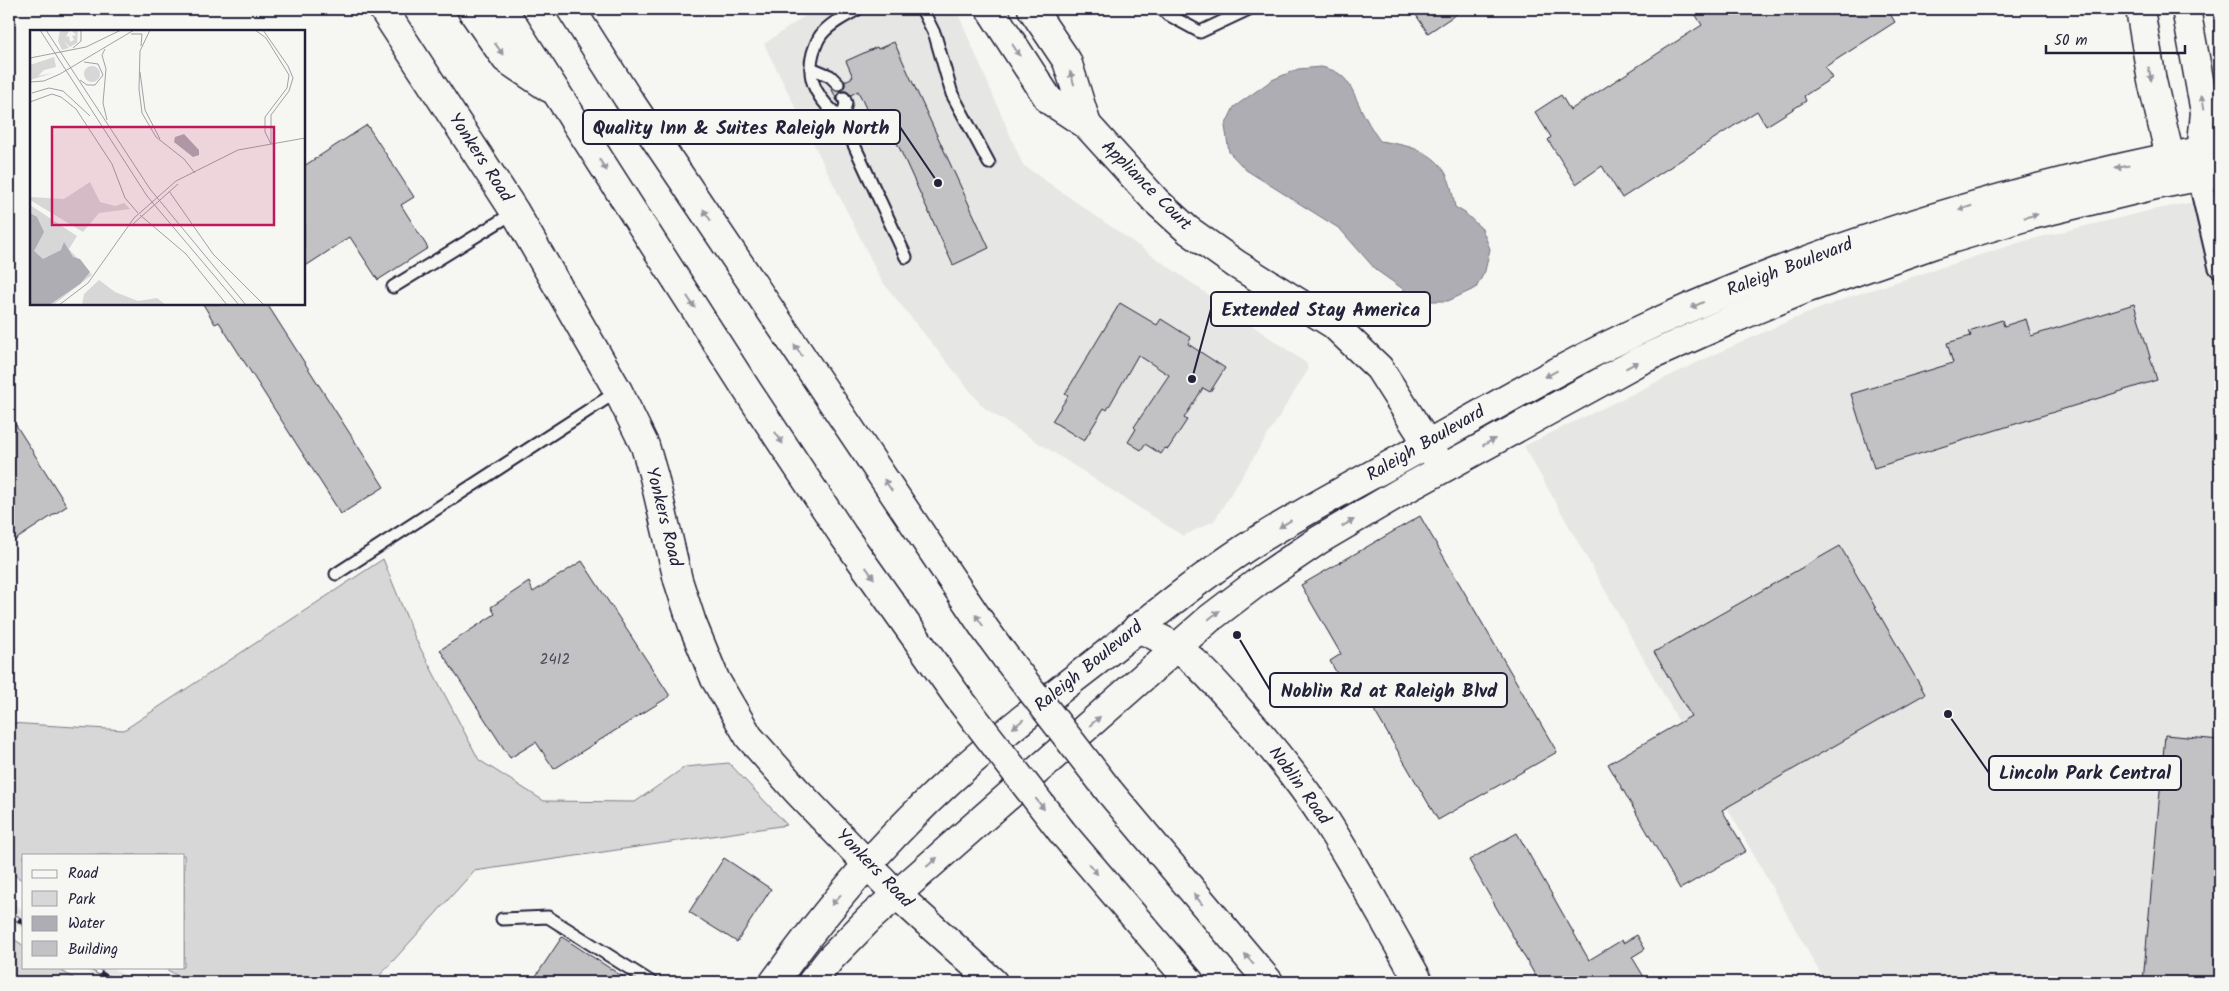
<svg xmlns="http://www.w3.org/2000/svg" width="2229" height="991" font-family="Kalam,sans-serif">
<rect width="100%" height="100%" fill="#f6f6f2"/>
<filter id="ink" filterUnits="userSpaceOnUse"><feTurbulence type="fractalNoise" baseFrequency=".02" numOctaves="2"/><feDisplacementMap in="SourceGraphic" scale="10" xChannelSelector="R" yChannelSelector="G"/><feConvolveMatrix kernelMatrix="1 2 1 2 8 2 1 2 1" color-interpolation-filters="sRGB"/></filter>
<g filter="url(#ink)">
<g fill="#e6e6e4">
<path d="M815 9H956L1023 165 1306 363 1308 370 1214 521 1183 536 983 407 881 280 764 44Z"/>
<path d="M2220 197V982H1825L1524 446 1713 355 1791 320 1852 296 2024 241 2152 210Z"/>
<path d="M9 901 24 910V930L9 920Z"/>
<path d="M80 967H111L135 982H103Z"/>
</g>
<g fill="#d7d7d7" stroke="#7c7c89">
<path d="M383 559 415 638 479 760 544 801 635 802 685 767 729 763 787 825 474 871 374 982H187L163 967H184V855H24V881L9 872V723L124 730Z"/>
<path d="M9 936 24 946V967H56L79 982H9Z"/>
</g>
<path fill="#adadb3" stroke="#757583" d="M1321 67C1347 72 1350 85 1360 107 1366 119 1372 130 1380 141 1406 145 1435 150 1447 176 1452 186 1453 198 1455 207L1465 213 1482 229 1490 249 1485 271 1476 288 1448 301H1420L1376 270 1340 229 1246 170 1229 152 1225 126 1234 107 1272 80 1298 69Z"/>
<g fill="#c2c2c4" stroke="#22223b">
<path d="M1412 9H1464L1428 33Z"/>
<path d="M1692 9H1887L1895 22 1825 67 1832 78 1804 96 1806 101 1766 126 1757 111 1622 198 1602 166 1576 184 1548 140 1551 137 1535 112 1561 95 1570 110 1702 25Z"/>
<path d="M894 42 989 248 953 265 882 110 869 115 858 91 851 95 846 91H841L837 96V101L831 87 836 91H840L845 86V81L853 77 846 61 877 47 878 49Z"/>
<path d="M367 125 414 197 401 205 428 248 378 280 350 237 304 267V166Z"/>
<path d="M1120 303 1157 325 1161 319 1191 338 1188 344 1225 368 1210 392 1203 388 1184 418 1187 420 1168 449 1165 448 1161 454 1145 444 1141 450 1128 442 1136 429 1134 427 1169 375 1138 355 1107 410 1104 408 1084 441 1052 421 1068 396 1065 394Z"/>
<path d="M203 304H267L384 487 341 514 219 322 215 324Z"/>
<path d="M2134 304 2157 380 1874 468 1851 394 1953 363 1947 343 1971 336 1969 331 2002 320 2004 326 2026 319 2031 336Z"/>
<path d="M9 414 67 506 9 544Z"/>
<path d="M1420 516 1557 752 1438 820 1357 681 1345 688 1330 661 1341 654 1301 585Z"/>
<path d="M1840 546 1925 694 1722 810 1746 851 1680 889 1608 764 1691 716 1654 652Z"/>
<path d="M582 561 670 696 554 769 536 742 510 758 440 650 495 614 491 607 529 582 533 592Z"/>
<path d="M2165 735 2220 740V982H2143Z"/>
<path d="M1517 833 1589 960 1622 940 1623 943 1637 935 1645 949 1632 957 1647 982H1539L1469 860Z"/>
<path d="M724 858 771 889 737 942 689 912Z"/>
<path d="M562 937 631 982H532Z"/>
</g>
<g fill="none" stroke-linecap="round" stroke-linejoin="round">
<g stroke="#22223b" stroke-width="15">
<g id="lane">
<path d="M858 9C846 16 830 23 821 35 817 40 815 47 813 53 805 82 820 102 842 119L906 257"/>
<path d="M922 9 935 35 952 94 989 163"/>
<path d="M1162 9 1167 14 1200 32 1249 9"/>
<path d="M811 68 830 76 838 84"/>
<path d="M842 119 846 103 844 98"/>
<path d="M393 287 515 212"/>
<path d="M336 574 618 391"/>
<path d="M502 919 548 917 651 982"/>
</g>
</g>
<g stroke="#22223b" stroke-width="26">
<path id="street" d="M2199 176 2220 266"/>
</g>
<g stroke="#22223b" stroke-width="31">
<g id="secondary">
<path d="M383 9 515 212 618 391 645 446 654 477 678 580 692 623 715 679 749 737 796 790 896 894 993 982"/>
<path d="M990 9 1049 100 1087 125 1156 201 1188 230 1236 264 1333 324 1379 368 1441 465"/>
<path d="M1032 9 1067 61 1087 125"/>
<path d="M2140 9 2152 81 2170 157 2199 176 2205 112 2186 9"/>
<path d="M1137 628C1186 646 1208 674 1242 713 1272 747 1301 783 1326 821 1359 873 1389 928 1419 982"/>
</g>
</g>
<g stroke="#22223b" stroke-width="31">
<g id="primary">
<path d="M774 982C816 924 860 869 911 818 969 759 1036 708 1101 658 1148 621 1194 582 1244 549 1299 513 1358 483 1415 451 1495 406 1573 360 1657 322 1837 240 2026 184 2220 147"/>
<path d="M812 982 831 958 870 918 1209 619 1263 578 1319 540 1404 490 1639 361 1733 319 1808 288 1934 244 2028 216 2156 185 2220 173"/>
</g>
</g>
<g stroke="#22223b" stroke-width="31">
<g id="highway">
<path d="M471 9 506 59 549 88"/>
<path d="M503 9 747 390 843 535 957 696"/>
<path d="M571 9 627 97 985 629 1007 659"/>
<path d="M1109 791 1269 982"/>
<path d="M1062 832 1190 982"/>
</g>
</g>
<use href="#lane" stroke="#f6f6f2" stroke-width="11"/>
<use href="#street" stroke="#f6f6f2" stroke-width="22"/>
<use href="#secondary" stroke="#f6f6f2" stroke-width="28"/>
<use href="#primary" stroke="#f6f6f2" stroke-width="28"/>
<use href="#highway" stroke="#f6f6f2" stroke-width="28"/>
<g stroke="#22223b" stroke-width="5.5">
<g id="rail">
<path d="M9 913 24 923"/>
<path d="M91 967 114 982"/>
</g>
</g>
<use href="#rail" stroke="#f6f6f2" stroke-width="4" stroke-dasharray="11" stroke-linecap="butt"/>
<g stroke="#22223b" stroke-width="31" stroke-linecap="butt">
<g id="highway-bridge">
<path d="M1007 659 1109 791"/>
<path d="M957 696 1062 832"/>
</g>
</g>
<use href="#highway-bridge" stroke="#f6f6f2" stroke-width="28"/>
</g>
<defs><path id="oneway-solid" d="M-6-.8H1V-3.2L6.5 0L1 3.2V.8H-6Z" transform="scale(1.25)"/></defs>
<g fill="#9797a0">
<use href="#oneway-solid" transform="translate(499 49) rotate(55)"/>
<use href="#oneway-solid" transform="translate(1016 50) rotate(57)"/>
<use href="#oneway-solid" transform="translate(2150 74) rotate(79)"/>
<use href="#oneway-solid" transform="translate(1072 78) rotate(-108)"/>
<use href="#oneway-solid" transform="translate(2203 102) rotate(-101)"/>
<use href="#oneway-solid" transform="translate(603 165) rotate(57)"/>
<use href="#oneway-solid" transform="translate(2122 167) rotate(168)"/>
<use href="#oneway-solid" transform="translate(1965 208) rotate(163)"/>
<use href="#oneway-solid" transform="translate(707 215) rotate(-124)"/>
<use href="#oneway-solid" transform="translate(2031 216) rotate(-14)"/>
<use href="#oneway-solid" transform="translate(691 302) rotate(57)"/>
<use href="#oneway-solid" transform="translate(1697 305) rotate(156)"/>
<use href="#oneway-solid" transform="translate(798 350) rotate(-124)"/>
<use href="#oneway-solid" transform="translate(1632 365) rotate(-29)"/>
<use href="#oneway-solid" transform="translate(1551 374) rotate(152)"/>
<use href="#oneway-solid" transform="translate(779 438) rotate(57)"/>
<use href="#oneway-solid" transform="translate(1489 442) rotate(-29)"/>
<use href="#oneway-solid" transform="translate(888 485) rotate(-124)"/>
<use href="#oneway-solid" transform="translate(1348 523) rotate(-30)"/>
<use href="#oneway-solid" transform="translate(1285 524) rotate(149)"/>
<use href="#oneway-solid" transform="translate(870 573) rotate(55)"/>
<use href="#oneway-solid" transform="translate(1214 615) rotate(-39)"/>
<use href="#oneway-solid" transform="translate(979 620) rotate(-124)"/>
<use href="#oneway-solid" transform="translate(1095 721) rotate(-41)"/>
<use href="#oneway-solid" transform="translate(1018 724) rotate(141)"/>
<use href="#oneway-solid" transform="translate(1040 804) rotate(52)"/>
<use href="#oneway-solid" transform="translate(932 862) rotate(-41)"/>
<use href="#oneway-solid" transform="translate(1093 869) rotate(50)"/>
<use href="#oneway-solid" transform="translate(1198 899) rotate(-128)"/>
<use href="#oneway-solid" transform="translate(836 900) rotate(132)"/>
<use href="#oneway-solid" transform="translate(1249 959) rotate(-130)"/>
</g>
</g>
<g text-anchor="middle" dominant-baseline="central" stroke-width="4" stroke-linejoin="round" paint-order="stroke">
<g font-size="15" fill="#4a4a5d">
<text x="555" y="660">2412</text>
</g>
<g font-size="18" fill="#22223b" stroke="#f6f6f2">
<text transform="translate(480 158) rotate(57)">Yonkers Road</text>
<text transform="translate(1146 186) rotate(45)">Appliance Court</text>
<text transform="translate(1790 268) rotate(-21)">Raleigh Boulevard</text>
<text transform="translate(1426 444) rotate(-30)">Raleigh Boulevard</text>
<text transform="translate(663 517) rotate(76)">Yonkers Road</text>
<text transform="translate(1089 667) rotate(-39)">Raleigh Boulevard</text>
<text transform="translate(1299 786) rotate(54)">Noblin Road</text>
<text transform="translate(874 869) rotate(46)">Yonkers Road</text>
</g>
</g>
<g transform="translate(30 30)">
<rect width="275" height="275" fill="#f6f6f2"/>
<path d="M30 0 39 1 36 7 39 6 40 12 44 10 42 6 46 5 41 0H48L47 13 40 17 34 11 39 18 32 20 28 11ZM24 27 26 37 14 40 8 46 23 43 0 50V35ZM54 44a8 8 0 1 1 16 0a8 8 0 1 1-16 0ZM60 152 70 172 85 176 94 173 100 179 69 183 53 202 0 170V167L34 169ZM0 175 47 206 39 219 62 245 23 275H0ZM69 250 85 262 108 271 127 268 136 275H52L54 264Z" fill="#d7d7d7"/>
<path d="M154 104 169 120V125L163 127 144 112 145 107ZM0 183 7 187 14 202 4 221 13 229 31 220 34 212 43 227 50 229 60 242 50 254 19 275H0Z" fill="#adadb3"/>
<path fill="none" stroke="#a1a1a9" stroke-width="1" d="M10 0 117 166 209 275M16 0 120 159 216 275M120 0 110 21 109 59 112 83 126 107 154 129 165 143M225 0 236 8 259 45 257 58 235 87V102L241 114V85L259 61 263 48 258 36 233 0M101 4H112L111 16M43 18 51 11V0M75 19 72 25 76 39 73 73 77 90M0 28 56 17 91 0M110 42 115 80 130 109M50 50 57 55H65L73 45 68 34 54 32M0 52 14 51 30 44 104 0M2 63 19 58 33 61 60 86M0 72 22 64 31 67 46 79 82 134 95 168 108 183M139 161 183 224 234 275M110 185 156 224 197 275M103 194 148 154M29 275 58 253 104 188 146 151 208 120 275 108"/>
<path fill="#c2185b" fill-opacity="0.15" stroke="#c2185b" stroke-width="2.5" d="M22 97H244V195H22Z"/>
<rect width="275" height="275" fill="none" stroke="#22223b" stroke-width="2.5"/>
</g>
<path fill="none" stroke="#22223b" stroke-width="2" d="M938 183L900 127M1192 379L1211 309M1237 635L1270 690M1948 714L1989 773"/>
<g fill="#22223b" stroke="#f6f6f2" stroke-width="2">
<circle cx="938" cy="183" r="5"/>
<circle cx="1192" cy="379" r="5"/>
<circle cx="1237" cy="635" r="5"/>
<circle cx="1948" cy="714" r="5"/>
</g>
<g fill="#f6f6f2" stroke="#22223b" stroke-width="2">
<rect x="583" y="110" width="317" height="34" rx="5"/>
<rect x="1211" y="292" width="219" height="34" rx="5"/>
<rect x="1270" y="673" width="237" height="34" rx="5"/>
<rect x="1989" y="756" width="192" height="34" rx="5"/>
</g>
<g font-size="19" text-anchor="middle" font-weight="bold" fill="#22223b">
<text x="741" y="134">Quality Inn &amp; Suites Raleigh North</text>
<text x="1321" y="316">Extended Stay America</text>
<text x="1389" y="697">Noblin Rd at Raleigh Blvd</text>
<text x="2085" y="779">Lincoln Park Central</text>
</g>
<rect width="2229" height="991" fill="none" stroke="#f6f6f2" stroke-width="30"/>
<rect x="15" y="15" width="2199" height="961" fill="none" stroke="#22223b" stroke-width="2" filter="url(#ink)"/>
<rect x="22" y="854" width="162" height="115" fill="#f6f6f2" stroke="#a1a1a9"/>
<rect x="32" y="870" width="25" height="8" fill="#f6f6f2" stroke="#a1a1a9"/>
<text x="68" y="878" font-size="15" fill="#22223b">Road</text>
<rect x="32" y="891" width="25" height="15" fill="#d7d7d7" stroke="#a1a1a9"/>
<text x="68" y="904" font-size="15" fill="#22223b">Park</text>
<rect x="32" y="916" width="25" height="15" fill="#adadb3" stroke="#a1a1a9"/>
<text x="68" y="928" font-size="15" fill="#22223b">Water</text>
<rect x="32" y="941" width="25" height="15" fill="#c2c2c4" stroke="#a1a1a9"/>
<text x="68" y="954" font-size="15" fill="#22223b">Building</text>
<path d="M2046 45v8h139v-8" fill="none" stroke="#22223b" stroke-width="2.5"/>
<text x="2054" y="45" font-size="15" fill="#22223b" stroke="#f6f6f2" stroke-width="4" paint-order="stroke">50 m</text>
</svg>
